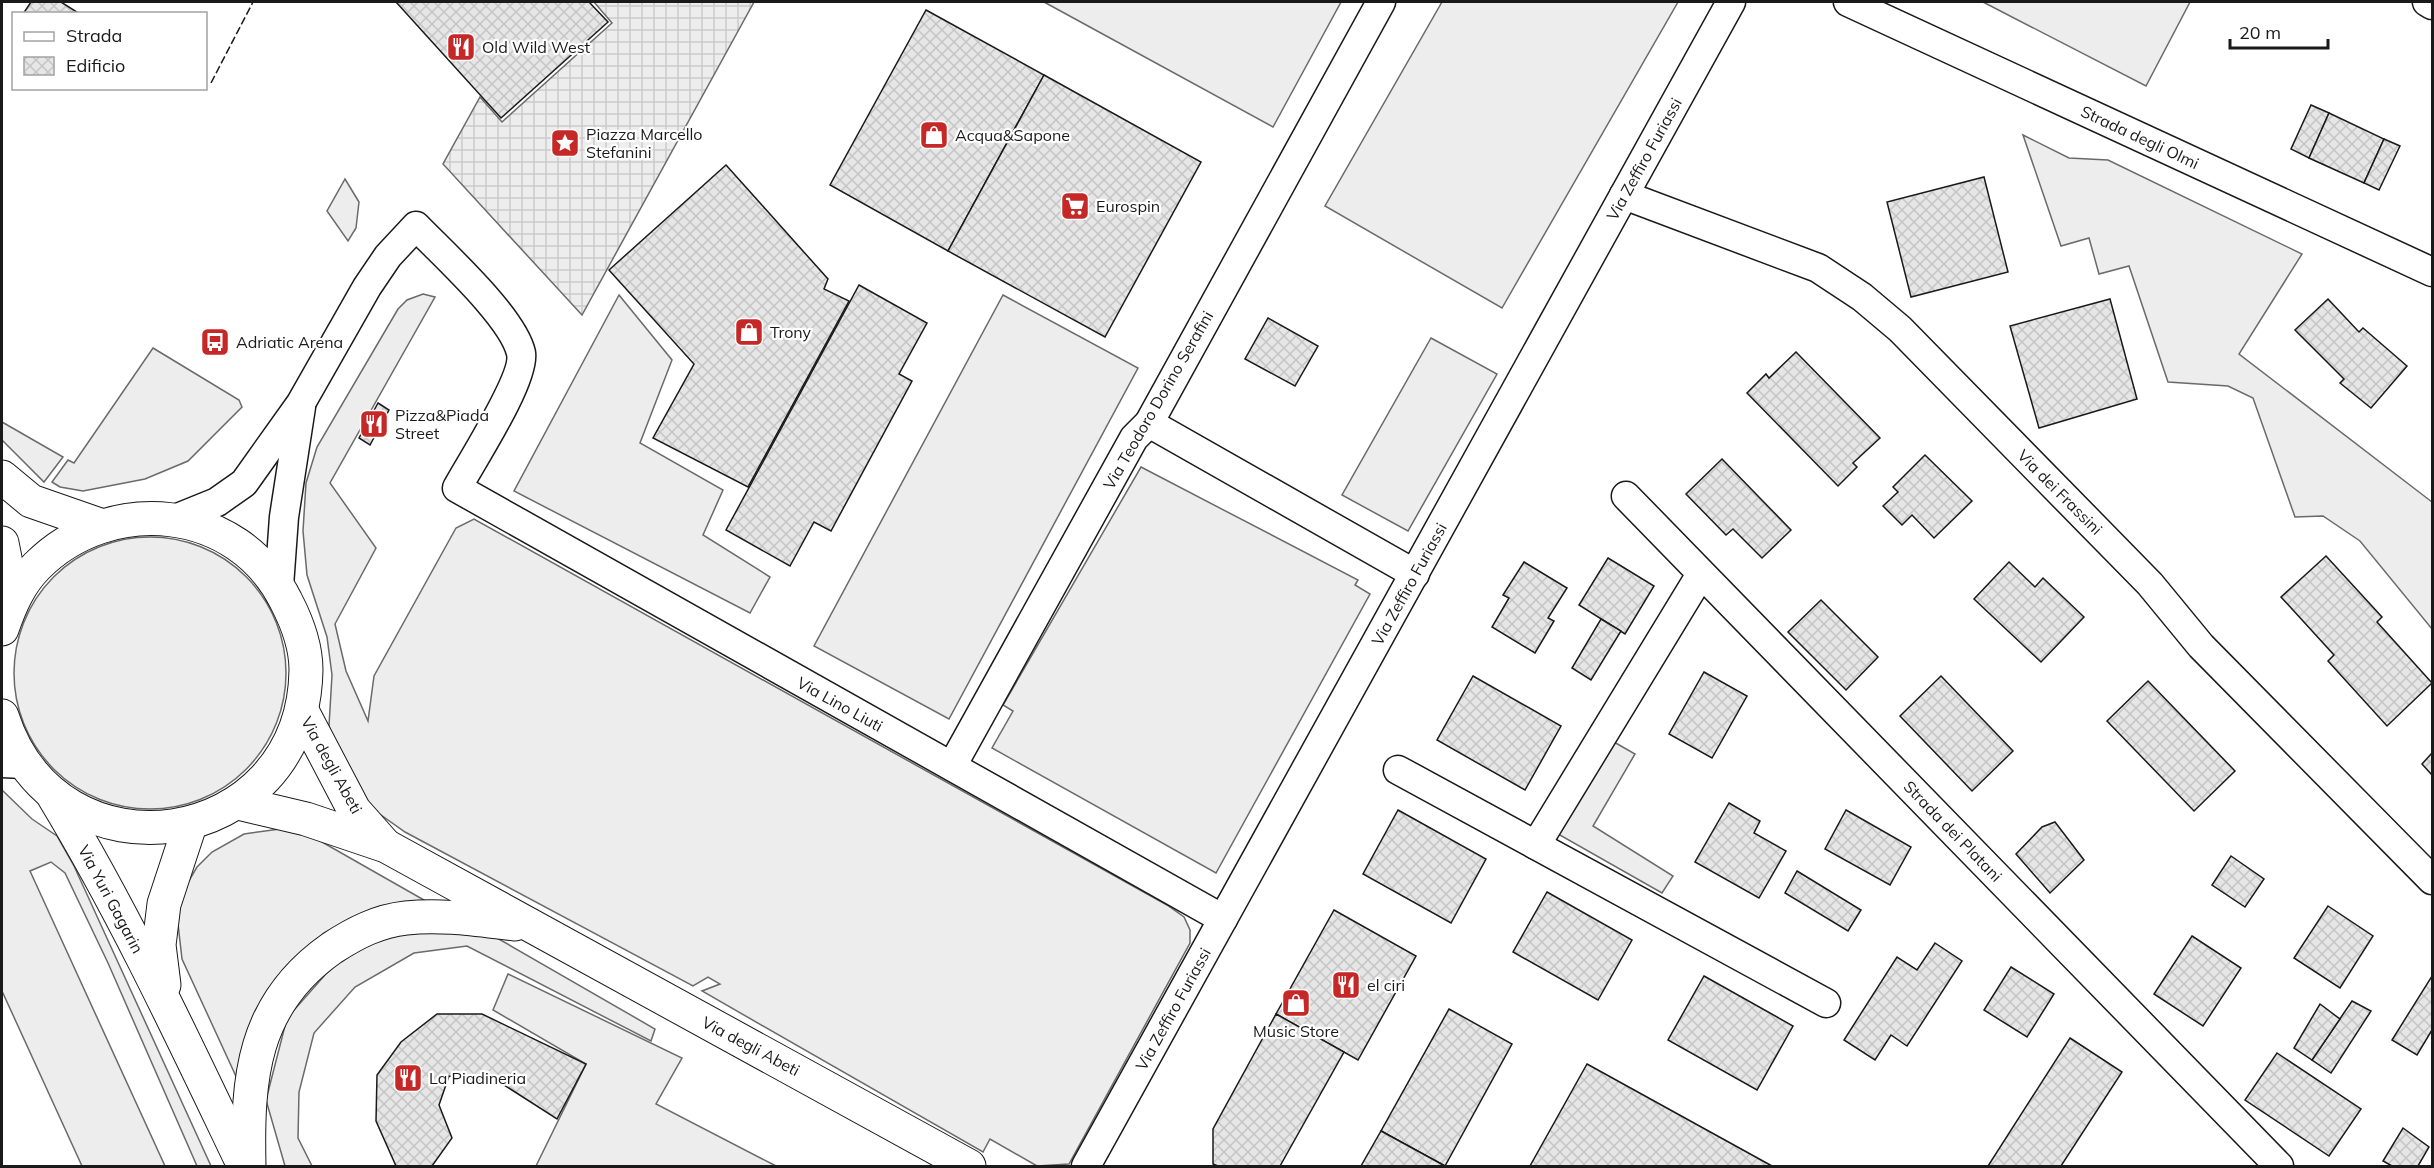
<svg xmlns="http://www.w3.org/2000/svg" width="2434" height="1168" font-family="Mulish,sans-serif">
<defs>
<pattern id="plaza-grid" width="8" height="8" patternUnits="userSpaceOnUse" patternTransform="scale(1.5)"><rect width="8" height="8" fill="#ededed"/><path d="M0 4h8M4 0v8" fill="none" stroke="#cbcbcb"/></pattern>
<pattern id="building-cross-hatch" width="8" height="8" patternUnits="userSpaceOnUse" patternTransform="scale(1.5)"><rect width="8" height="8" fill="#e6e6e6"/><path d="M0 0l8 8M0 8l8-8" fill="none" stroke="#c5c5c5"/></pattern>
</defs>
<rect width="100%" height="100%" fill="#fff"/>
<g fill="#ededed" stroke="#6a6a6a" stroke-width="1.5">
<path d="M1044 2H1341L1273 127Z"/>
<path d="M1442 2H1678L1502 308 1325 206Z"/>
<path d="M1983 2H2190L2146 86Z"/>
<path d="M2023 135 2069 158 2108 160 2302 254 2239 354 2432 502V629L2360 541 2323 516 2295 517 2253 398 2228 386 2168 382 2129 266 2099 274 2089 238 2061 246Z"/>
<path d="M345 179 359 202 356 228 348 241 327 211Z"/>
<path d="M423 294 435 297 330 483 376 548 335 624 346 671 368 721 374 676 456 528 474 519 1167 905 1184 917 1190 930V943L1069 1164 1037 1166 990 1139 983 1152 702 991 720 984 708 977 693 986 405 832 374 810 353 781 338 754 329 726 332 675 327 637 307 575 303 531 306 483 317 447 398 309 407 300Z"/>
<path d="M619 295 672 360 640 443 723 490 703 535 770 577 750 613 514 491Z"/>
<path d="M1003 295 1138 368 949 719 814 646Z"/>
<path d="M1431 338 1497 374 1408 531 1342 495Z"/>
<path d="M153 348 239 400 242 407 188 461 145 479 83 491 60 487 52 482 68 460 74 463Z"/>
<path d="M2 422 63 457 44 482 2 440Z"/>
<path d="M1141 467 1358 580 1355 585 1370 594 1216 873 992 748 1013 711 1003 705Z"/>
<circle cx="150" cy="673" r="136"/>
<path d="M1614 742 1635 754 1593 826 1673 876 1662 893 1558 834Z"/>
<path d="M2 790 32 819 57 836 74 866 211 1166H197L108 963 65 873 51 862 30 871 165 1166H82L2 991Z"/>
<path d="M280 829 315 838 431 904 351 922 240 1085 182 959 178 924 180 904 187 884 197 867 212 852 244 834Z"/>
<path d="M440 928 497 938 655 1029 651 1041 467 946 414 953 355 987 314 1033 299 1092 298 1138 312 1166H285L266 1100 287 1018 340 958 369 941Z"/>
<path d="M508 974 682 1058 656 1104 776 1166H536L586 1064 493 1010Z"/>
</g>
<path fill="url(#plaza-grid)" stroke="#6a6a6a" stroke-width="1.5" d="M594 2H754L582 315 443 164 480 97 502 122 612 23Z"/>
<g fill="url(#building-cross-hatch)" stroke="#1a1a1a" stroke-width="1.5">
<path d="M31 2H61L80 14H23Z"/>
<path d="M396 2H589L608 22 501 118Z"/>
<path d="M926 10 1044 75 948 251 830 185Z"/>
<path d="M1044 75 1201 162 1105 337 948 251Z"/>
<path d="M2311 105 2329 113 2309 158 2291 149Z"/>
<path d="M2329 113 2384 139 2364 183 2309 158Z"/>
<path d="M2384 139 2400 146 2379 190 2364 183Z"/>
<path d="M726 165 828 279 824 289 849 301 748 487 653 438 694 364 609 270Z"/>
<path d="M1984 177 2008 272 1911 297 1887 202Z"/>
<path d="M859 285 927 323 899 374 912 381 831 531 814 522 790 566 726 530Z"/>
<path d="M2110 299 2137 399 2039 428 2010 326Z"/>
<path d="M2328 299 2359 332 2363 328 2407 366 2371 408 2340 383 2344 379 2295 330Z"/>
<path d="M1268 318 1318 346 1295 386 1245 359Z"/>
<path d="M1796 352 1880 438 1853 463 1857 467 1838 486 1747 393 1766 374 1769 378Z"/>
<path d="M378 403 389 410 370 445 359 438Z"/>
<path d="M1925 455 1972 501 1934 538 1912 515 1902 525 1883 506 1898 492 1893 487Z"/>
<path d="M1722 459 1791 530 1762 558 1733 529 1726 535 1686 494Z"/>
<path d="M2326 556 2382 617 2377 622 2432 683 2387 726 2328 661 2334 655 2281 597Z"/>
<path d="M1608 558 1654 586 1625 634 1579 605Z"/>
<path d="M1524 562 1567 588 1548 618 1554 621 1535 653 1492 627 1509 598 1503 595Z"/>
<path d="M2009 562 2035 587 2043 578 2084 617 2041 662 1974 599Z"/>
<path d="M1821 600 1878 657 1846 690 1788 632Z"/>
<path d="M1601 619 1621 631 1591 680 1572 668Z"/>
<path d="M1704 672 1747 696 1712 758 1669 734Z"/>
<path d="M1473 676 1561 726 1525 790 1437 740Z"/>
<path d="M1941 676 2013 751 1972 791 1900 716Z"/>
<path d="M2148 681 2235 771 2194 811 2107 721Z"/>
<path d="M2432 753V775L2422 764Z"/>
<path d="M1729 803 1760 821 1754 833 1786 851 1759 898 1695 862Z"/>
<path d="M1398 810 1486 859 1451 923 1363 874Z"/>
<path d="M1846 810 1911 847 1890 885 1825 849Z"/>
<path d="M2055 822 2084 860 2050 893 2016 854 2042 827Z"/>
<path d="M2231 856 2264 879 2245 907 2212 885Z"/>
<path d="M1797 871 1861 910 1848 931 1785 893Z"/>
<path d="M1547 892 1632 940 1598 1000 1513 952Z"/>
<path d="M2328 906 2373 936 2340 988 2294 958Z"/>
<path d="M1334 910 1416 956 1358 1060 1276 1014Z"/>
<path d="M2192 936 2241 968 2203 1026 2154 994Z"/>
<path d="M1935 943 1962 961 1907 1046 1891 1035 1875 1060 1844 1040 1897 957 1917 970Z"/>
<path d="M2011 967 2054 994 2027 1037 1984 1010Z"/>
<path d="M1704 976 1793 1026 1757 1090 1668 1040Z"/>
<path d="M2432 976V1030L2417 1055 2392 1040Z"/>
<path d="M2352 1001 2371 1011 2331 1073 2312 1060Z"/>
<path d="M2320 1004 2340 1019 2312 1060 2294 1048Z"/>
<path d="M1449 1009 1512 1044 1445 1166 1381 1131Z"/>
<path d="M437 1014H482L586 1064 557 1119 501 1083 449 1076 439 1105 452 1138 432 1166H396L376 1121 377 1075 401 1042Z"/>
<path d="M1276 1014 1344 1052 1280 1166H1218L1213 1164V1129Z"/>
<path d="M2070 1038 2122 1072 2061 1166H1988Z"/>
<path d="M2277 1053 2361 1109 2329 1156 2245 1100Z"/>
<path d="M1587 1064 1772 1166H1530Z"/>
<path d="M2403 1128 2429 1147 2418 1166H2392L2383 1161Z"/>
<path d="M1381 1131 1445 1166H1361Z"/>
</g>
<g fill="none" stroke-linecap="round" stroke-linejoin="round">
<g stroke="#1a1a1a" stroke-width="31">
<g id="minor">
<path d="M1848 2 2432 272"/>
<path d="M2427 2 2432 5"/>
<path d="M1624 195 1818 268 1862 297 1900 329 2150 584 2201 646 2432 880"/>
<path d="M1149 423 1415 574"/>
<path d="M1626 496 2279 1166"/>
<path d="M175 519 217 502 244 483 301 403 367 287 388 256 416 226C443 254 513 317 521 353 526 378 471 462 457 488L1223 919"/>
<path d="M279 586 284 517 301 407"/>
<path d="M2 763 24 764"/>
<path d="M952 766 1134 438 1149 423 1381 2"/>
<path d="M1398 770 1826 1003"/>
<path d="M1536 845 1701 574"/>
<path d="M1086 1166 1731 2"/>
</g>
</g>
<g stroke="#1a1a1a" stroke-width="35">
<g id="tertiary">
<path d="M302 711 354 810 385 845"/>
<path d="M238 803 306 819 386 846 969 1166"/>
<path d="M249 1166C247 1078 252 1004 332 948 355 933 378 921 406 918 443 914 479 920 515 924"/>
</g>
</g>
<g stroke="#1a1a1a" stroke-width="35">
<g id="secondary">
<path d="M2 477 31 501 100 525"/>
<path d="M2 543 13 599"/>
<path d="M2 629C10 606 19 584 37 566 110 493 238 504 286 601 297 622 306 645 306 670 303 852 57 888 2 716"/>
<path d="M54 797C126 916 184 1041 244 1166"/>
<path d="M164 985 159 945 164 904 190 825"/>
</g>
</g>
<use href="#minor" stroke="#fff" stroke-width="28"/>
<use href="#tertiary" stroke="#fff" stroke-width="33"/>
<use href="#secondary" stroke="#fff" stroke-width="33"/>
<path stroke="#1a1a1a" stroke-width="1.5" stroke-dasharray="8 3" stroke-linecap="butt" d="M211 83 253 2"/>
</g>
<defs>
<g id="restaurant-square" transform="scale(1.5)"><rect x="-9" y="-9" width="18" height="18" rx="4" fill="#c62828" stroke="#fff"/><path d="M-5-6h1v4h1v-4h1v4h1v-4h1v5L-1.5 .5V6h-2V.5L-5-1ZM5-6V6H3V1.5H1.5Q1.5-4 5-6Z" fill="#fff"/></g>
<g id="shop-square" transform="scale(1.5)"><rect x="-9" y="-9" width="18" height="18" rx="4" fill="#c62828" stroke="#fff"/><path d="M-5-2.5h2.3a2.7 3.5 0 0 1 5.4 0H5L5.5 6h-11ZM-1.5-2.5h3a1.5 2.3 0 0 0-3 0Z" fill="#fff"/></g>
<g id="sight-square" transform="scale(1.5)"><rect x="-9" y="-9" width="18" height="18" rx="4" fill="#c62828" stroke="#fff"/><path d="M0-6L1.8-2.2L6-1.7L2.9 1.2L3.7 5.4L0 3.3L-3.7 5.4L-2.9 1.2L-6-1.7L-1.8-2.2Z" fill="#fff"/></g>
<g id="supermarket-square" transform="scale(1.5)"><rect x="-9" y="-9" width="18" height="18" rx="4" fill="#c62828" stroke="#fff"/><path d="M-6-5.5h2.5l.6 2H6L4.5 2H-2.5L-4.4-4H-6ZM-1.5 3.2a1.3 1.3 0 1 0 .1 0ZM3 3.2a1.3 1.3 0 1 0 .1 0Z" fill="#fff"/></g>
<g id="bus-square" transform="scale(1.5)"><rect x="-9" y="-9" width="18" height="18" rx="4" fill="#c62828" stroke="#fff"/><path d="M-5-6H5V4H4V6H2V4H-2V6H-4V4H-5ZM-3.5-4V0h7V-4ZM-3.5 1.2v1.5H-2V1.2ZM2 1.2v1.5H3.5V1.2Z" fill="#fff"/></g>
</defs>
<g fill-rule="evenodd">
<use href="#restaurant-square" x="461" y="47"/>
<use href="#shop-square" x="934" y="135"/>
<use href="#sight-square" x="565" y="143"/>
<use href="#supermarket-square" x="1075" y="206"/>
<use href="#shop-square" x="749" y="332"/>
<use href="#bus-square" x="215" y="342"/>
<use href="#restaurant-square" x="374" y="424"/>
<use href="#restaurant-square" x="1346" y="985"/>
<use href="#shop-square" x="1296" y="1003"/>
<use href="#restaurant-square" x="408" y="1078"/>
</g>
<g text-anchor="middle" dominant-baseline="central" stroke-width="4.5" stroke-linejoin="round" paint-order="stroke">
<g font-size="16" fill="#1a1a1a" stroke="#fff" text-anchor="start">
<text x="482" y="47">Old Wild West</text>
<text x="586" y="134">Piazza Marcello<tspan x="586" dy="18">Stefanini</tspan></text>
<text x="955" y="135">Acqua&amp;Sapone</text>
<text x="1096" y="206">Eurospin</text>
<text x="770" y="332">Trony</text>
<text x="236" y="342">Adriatic Arena</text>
<text x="395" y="415">Pizza&amp;Piada<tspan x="395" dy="18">Street</tspan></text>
<text x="1367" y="985">el ciri</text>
<text x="1296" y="1031" text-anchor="middle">Music Store</text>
<text x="429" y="1078">La Piadineria</text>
</g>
<g font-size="16" fill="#1a1a1a" stroke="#fff">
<text transform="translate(2140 137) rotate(25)">Strada degli Olmi</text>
<text transform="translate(1644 159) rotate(-61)">Via Zeffiro Furiassi</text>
<text transform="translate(1158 400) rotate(-60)">Via Teodoro Dorino Serafini</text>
<text transform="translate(2060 492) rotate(45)">Via dei Frassini</text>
<text transform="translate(1409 584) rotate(-61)">Via Zeffiro Furiassi</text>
<text transform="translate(840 704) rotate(29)">Via Lino Liuti</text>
<text transform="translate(332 765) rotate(61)">Via degli Abeti</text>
<text transform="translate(1953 831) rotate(46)">Strada dei Platani</text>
<text transform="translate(111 899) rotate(62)">Via Yuri Gagarin</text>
<text transform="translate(1173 1009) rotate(-61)">Via Zeffiro Furiassi</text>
<text transform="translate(751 1046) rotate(28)">Via degli Abeti</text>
</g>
</g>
<rect width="2434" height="1168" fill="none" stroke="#1a1a1a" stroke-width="6"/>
<rect x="12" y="12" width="195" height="78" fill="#ffffff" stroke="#a3a3a3" stroke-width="1.5"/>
<rect x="24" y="32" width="30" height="9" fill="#ffffff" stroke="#a3a3a3" stroke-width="1.5"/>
<text x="66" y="42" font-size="18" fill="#1a1a1a">Strada</text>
<rect x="24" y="57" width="30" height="18" fill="url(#building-cross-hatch)" stroke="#a3a3a3" stroke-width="1.5"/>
<text x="66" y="72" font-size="18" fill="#1a1a1a">Edificio</text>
<path d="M2230 39v9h98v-9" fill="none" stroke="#1a1a1a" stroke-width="3"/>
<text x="2239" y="39" font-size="18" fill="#1a1a1a" stroke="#ffffff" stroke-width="4.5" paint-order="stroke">20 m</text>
</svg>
